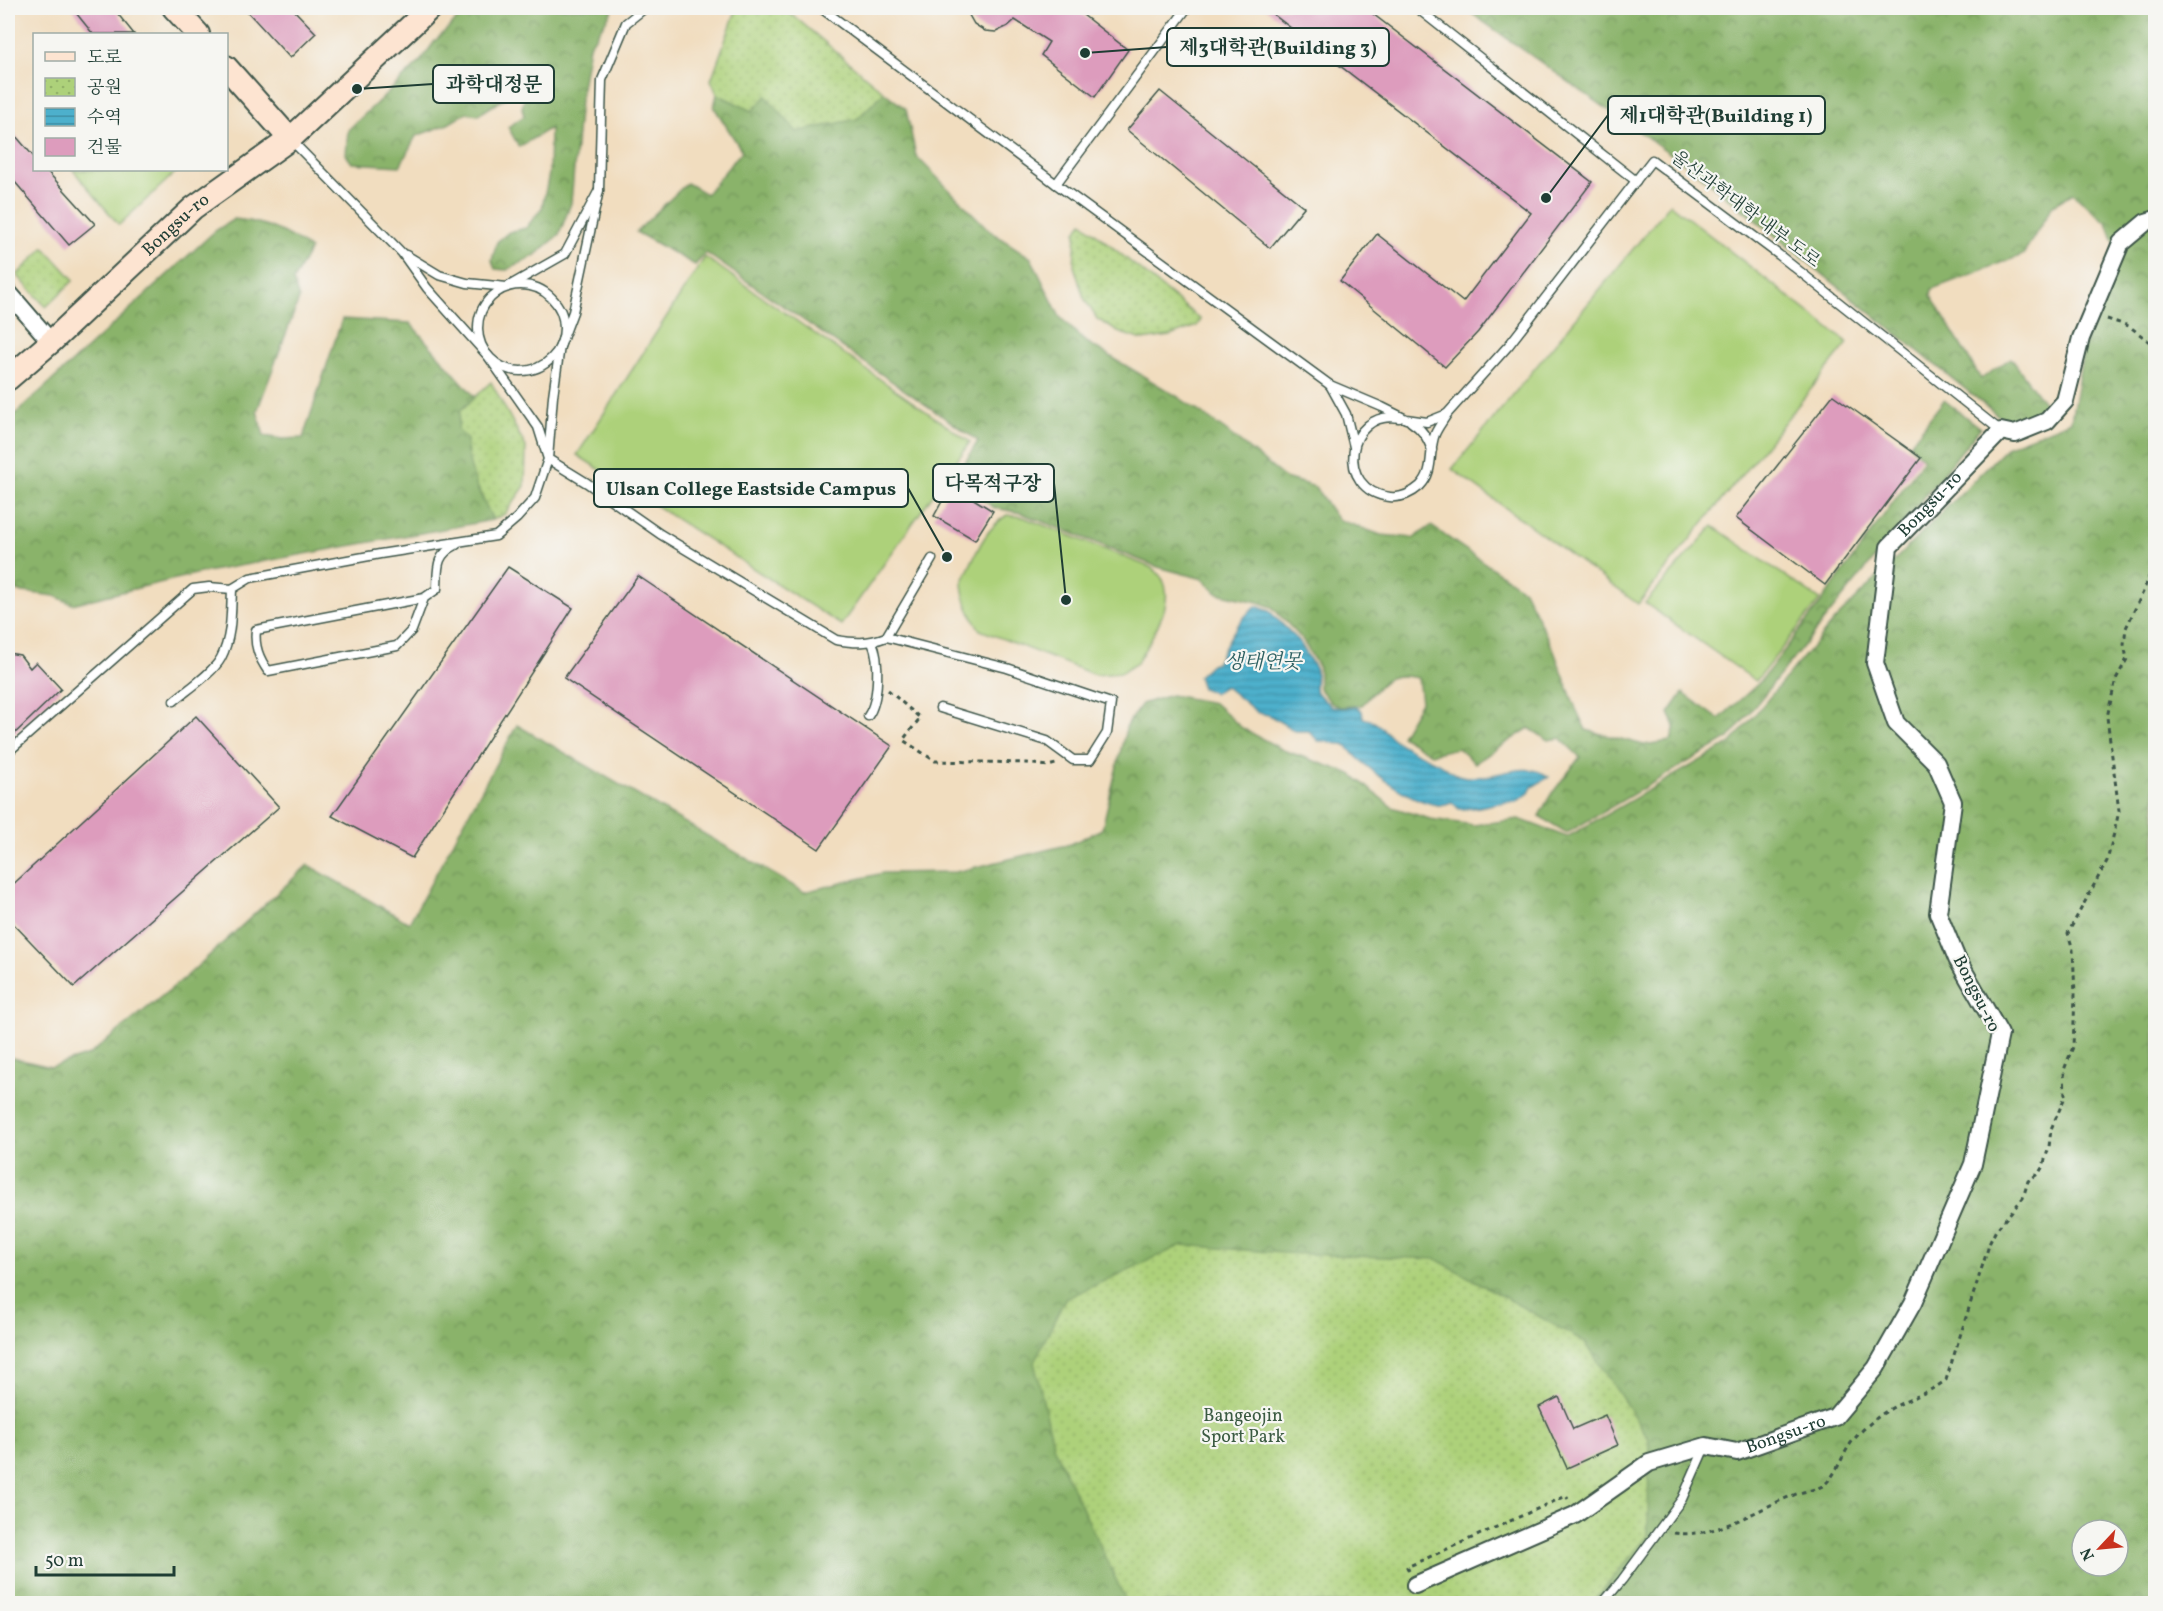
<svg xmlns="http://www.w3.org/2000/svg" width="2163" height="1611" font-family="Vollkorn,'Noto Serif KR',serif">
<defs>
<pattern id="forest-crowns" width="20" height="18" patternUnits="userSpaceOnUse" patternTransform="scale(1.5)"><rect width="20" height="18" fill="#8ab36a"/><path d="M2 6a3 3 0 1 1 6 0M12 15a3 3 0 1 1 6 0" fill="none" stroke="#709358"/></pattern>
<pattern id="park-dots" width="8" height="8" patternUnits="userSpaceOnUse" patternTransform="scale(1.5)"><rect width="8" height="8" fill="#add17a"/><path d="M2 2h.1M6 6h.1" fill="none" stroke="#94b46a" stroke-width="1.8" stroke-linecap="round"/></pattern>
<pattern id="water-rules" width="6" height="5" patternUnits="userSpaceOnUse" patternTransform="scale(1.5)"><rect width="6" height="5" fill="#4db0cc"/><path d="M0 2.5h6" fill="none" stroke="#3f90a6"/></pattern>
</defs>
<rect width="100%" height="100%" fill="#f6f6f2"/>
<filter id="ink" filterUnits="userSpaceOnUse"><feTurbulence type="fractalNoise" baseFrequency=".0167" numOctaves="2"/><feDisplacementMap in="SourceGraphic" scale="12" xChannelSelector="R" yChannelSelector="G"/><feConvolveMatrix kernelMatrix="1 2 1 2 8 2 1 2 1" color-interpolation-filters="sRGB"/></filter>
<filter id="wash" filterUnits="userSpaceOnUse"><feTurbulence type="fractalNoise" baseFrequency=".008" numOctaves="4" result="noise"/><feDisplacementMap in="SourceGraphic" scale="24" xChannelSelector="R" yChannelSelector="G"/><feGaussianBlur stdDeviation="1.35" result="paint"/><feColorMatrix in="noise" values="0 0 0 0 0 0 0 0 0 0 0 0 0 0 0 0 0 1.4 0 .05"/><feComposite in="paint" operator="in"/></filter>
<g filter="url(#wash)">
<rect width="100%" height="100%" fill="#f1ddbf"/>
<g fill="#add17a" stroke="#668757" stroke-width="1.5">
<path d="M73 170H178L119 225Z"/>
<path d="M1670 204 1848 343 1638 604 1452 469Z"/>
<path d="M705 257 970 442 841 625 577 455Z"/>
<path d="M1007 515 1023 517 1152 568C1186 592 1151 637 1137 663L1121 673 1095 675 980 630C971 616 963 600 962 583 975 557 982 531 1007 515Z"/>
<path d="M1713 526 1820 600 1756 681 1645 603Z"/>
</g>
<g fill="url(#forest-crowns)" stroke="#54784f" stroke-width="1.5" fill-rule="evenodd">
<path d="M469 8H614L589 46 580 99 571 203 559 235 534 256 507 270 495 269 492 260 497 242 509 232 526 228 542 208 549 174 550 128 519 147 508 127 524 116 522 108 526 93 505 98 478 115 466 113 448 124 416 136 400 166 352 163 346 155 348 130 419 63 435 41Z"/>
<path d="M1464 8H2155V1603L8 1604V1057L51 1067 89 1055 188 975 308 865 409 923 517 725 804 892 883 873 956 872 1071 844 1102 829 1127 724 1142 704 1171 695 1214 703 1242 728 1283 750 1351 774 1392 807 1430 819 1474 825 1519 819 1567 837 1731 743 1833 622 2008 446 2071 421 2084 346 2120 258 2107 223 2073 193 2053 205 2023 255 1932 289 1931 296 1981 379 2011 358 2047 407 2010 425 1692 169ZM2082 1530H2118V1566H2082Z"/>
<path d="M884 92 906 109 916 156 990 231 1031 258 1060 317 1083 340 1178 397 1225 430 1285 478 1315 487 1337 519 1381 535 1414 538 1431 526 1524 590 1554 651 1576 709 1586 730 1644 745 1671 741 1675 726 1669 713 1683 693 1719 719 1760 682 1823 600 1924 459 1909 445 1944 400 1980 428 1729 738 1567 833 1539 816 1550 796 1580 757 1560 738 1548 740 1529 728 1475 763 1458 748 1431 754 1401 736 1421 702 1418 678C1383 671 1384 683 1362 705L1340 707 1331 703 1319 688V668L1302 639 1272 607 1258 602 1217 593 1203 579 1158 567 1021 513 995 508 954 481 978 441 706 253 695 265 636 232 687 183 706 194 742 151 714 107 717 94 752 111 765 96 857 119Z"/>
<path d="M234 219C264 222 285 231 310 249L293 281 299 299 257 411 264 436 283 439 303 438 342 319 410 323 475 397 460 411 467 440V451L478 490 493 520 200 573 72 604 55 596 8 590V421L215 231Z"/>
</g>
<g fill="url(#park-dots)" stroke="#668757" stroke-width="1.5">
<path d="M737 8H779L795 17 884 92 857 119 797 132 766 96 752 111 717 94 711 80Z"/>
<path d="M1082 222 1201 320 1197 326 1170 336 1142 340 1118 332 1097 319 1084 298 1074 266 1076 232Z"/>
<path d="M44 247 74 280 46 307 17 275Z"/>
<path d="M491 382 526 447 525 486 505 514 493 520C481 495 466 468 467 440L458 430 460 411Z"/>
<path d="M1182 1245 1283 1253 1436 1259 1585 1342 1649 1439 1648 1536 1592 1603H1127L1054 1448 1034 1362 1065 1299Z"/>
</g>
<path fill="url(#water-rules)" stroke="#367680" stroke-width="1.5" d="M1256 606 1269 611 1299 641 1316 670 1315 690C1330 708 1333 710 1357 707L1362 711 1363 718C1380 721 1383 732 1396 741 1409 750 1424 756 1438 763 1444 767 1451 772 1458 775 1488 785 1522 757 1549 777L1532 787 1529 793 1516 802C1497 800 1479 810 1459 809L1452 802C1448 803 1443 805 1438 805 1407 801 1365 767 1344 744 1334 745 1328 740 1318 741L1309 731H1295L1269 715 1258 713 1225 686 1214 693 1202 688 1198 676 1211 664 1217 662C1227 642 1238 620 1256 606Z"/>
<g id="blocks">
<g fill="#dd9cbd">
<path d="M72 8H113L134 34H93Z"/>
<path d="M244 8H292L316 33 290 58Z"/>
<path d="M965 8H1074L1128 50 1095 97 1041 55 1049 42 1015 20 1008 26 996 32 985 31 974 24Z"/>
<path d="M1265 8H1365L1592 182 1478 332 1445 367 1340 281 1377 234 1463 302 1531 213Z"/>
<path d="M1160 91 1304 207 1270 248 1127 130Z"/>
<path d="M8 127 34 157V170H46L95 224 69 245 8 174Z"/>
<path d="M1833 395 1921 458 1825 585 1736 518Z"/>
<path d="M951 485 993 511 975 540 934 516Z"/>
<path d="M508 567 573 608 412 858 332 816Z"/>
<path d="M638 576 892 746 819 849 564 678Z"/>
<path d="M8 653 20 655 30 668 36 662 61 689 8 740Z"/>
<path d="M196 716 279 807 74 987 8 918V889Z"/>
<path d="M1559 1397 1573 1429 1605 1415 1618 1445 1567 1468 1539 1407Z"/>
</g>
</g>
</g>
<g filter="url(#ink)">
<use href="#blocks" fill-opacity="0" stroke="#3e5549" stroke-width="1.5"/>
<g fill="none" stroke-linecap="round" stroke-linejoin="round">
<g stroke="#3e5549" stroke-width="11">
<g id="lane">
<path d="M821 8 1056 184 1330 385 1382 407 1406 419 1427 422 1447 414 1509 345 1652 160 1779 255 2001 431"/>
<path d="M1417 8 1636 181"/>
<path d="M1056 184 1187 8"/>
<path d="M599 190 573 312 560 346 553 396 548 459 587 483 660 534 836 640C854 643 868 644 886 637L932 559"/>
<path d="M406 255 439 275 467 283 507 287 565 254 599 190 602 80 626 23 645 8"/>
<circle cx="521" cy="328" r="43"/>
<path d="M1330 385 1346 414 1354 447"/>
<path d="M1399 418C1346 409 1334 491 1390 497 1401 498 1412 493 1420 486 1435 471 1428 452 1435 434 1438 427 1443 421 1447 414"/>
<path d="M1411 422C1422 429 1427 437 1432 450"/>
<path d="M424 598 412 630 397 646 268 671C259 658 254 646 256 630L424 598 437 589C438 567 435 556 456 545"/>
<path d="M886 637 1007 668 1111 703 1107 733 1090 760H1073L1047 741 940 708"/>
<path d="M174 701C187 690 213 673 221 658 232 637 231 612 232 589"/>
<path d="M868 716C879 701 880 659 872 642"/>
<path d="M8 752 193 589 209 587 232 589 250 578 380 554 496 536 517 518 535 498 548 459 538 427 488 356 427 288 402 253 290 139"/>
<path d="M1602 1604 1622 1580 1682 1499 1705 1447"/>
</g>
</g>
<g stroke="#3e5549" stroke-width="20">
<g id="street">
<path d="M8 292 51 342"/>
<path id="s1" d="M1415 1585 1575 1515 1649 1463 1706 1446 1737 1452 1835 1417 1876 1368 1913 1303 1973 1164 2000 1034 1957 959 1938 913 1953 802 1936 763 1896 723 1875 663 1889 547 2001 431 2015 434 2047 421 2065 401 2081 338 2121 243 2146 222 2156 219"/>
</g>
</g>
<g stroke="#3e5549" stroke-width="26">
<g id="secondary">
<path d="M174 8 198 34"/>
<path d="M226 67 290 139"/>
<path id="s2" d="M8 379 51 342 193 208 290 139 430 8"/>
</g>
</g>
<g stroke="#3e5549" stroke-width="3" stroke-dasharray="4.5 4.5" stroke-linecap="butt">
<path d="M2107 319 2129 326 2156 347"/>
<path d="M2156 487 2150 513 2156 545"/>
<path d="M888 690 920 718 903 740 935 761 1027 763 1048 766 1056 764"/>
<path d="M1674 1533C1716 1539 1756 1509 1794 1495 1803 1491 1817 1490 1824 1485 1836 1475 1841 1458 1849 1446 1856 1435 1868 1425 1878 1417 1899 1401 1925 1396 1946 1380L1990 1242 1996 1230 2023 1198 2028 1181 2039 1173 2043 1166 2049 1147 2051 1129 2065 1097 2064 1070 2073 1047 2075 995 2073 950 2068 933 2107 861 2115 829 2119 811 2107 717 2116 679 2127 659 2124 644 2126 628 2143 592 2154 564 2156 554"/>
<path d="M1409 1571 1407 1567 1566 1496 1568 1499"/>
</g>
<use href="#lane" stroke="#fff" stroke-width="8"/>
<use href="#street" stroke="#fff" stroke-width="16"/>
<use href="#secondary" stroke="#fde4d1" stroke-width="22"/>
</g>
</g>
<g text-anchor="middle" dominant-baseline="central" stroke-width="4.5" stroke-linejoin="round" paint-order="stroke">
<g font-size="18" fill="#1f3d34" stroke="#f6f6f2">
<text transform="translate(1745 210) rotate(37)">울산과학대학 내부 도로</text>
<text stroke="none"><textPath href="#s2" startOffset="228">Bongsu-ro</textPath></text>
<text stroke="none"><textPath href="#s1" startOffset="1470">Bongsu-ro</textPath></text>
<text transform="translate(1976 994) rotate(63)">Bongsu-ro</text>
<text stroke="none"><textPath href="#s1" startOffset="408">Bongsu-ro</textPath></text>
</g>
<g font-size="18" fill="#3b5b42" stroke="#f6f6f2">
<text x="1243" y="1416">Bangeojin<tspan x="1243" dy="21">Sport Park</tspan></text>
</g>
<g font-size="20" font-style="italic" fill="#2d6062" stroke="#f6f6f2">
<text x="1263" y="663">생태연못</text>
</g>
</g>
<path fill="none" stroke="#1f3d34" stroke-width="2" d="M1085 53L1167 47M357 89L433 84M1546 198L1608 115M1066 600L1054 483M947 557L908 488"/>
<g fill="#1f3d34" stroke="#f6f6f2" stroke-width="2">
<circle cx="1085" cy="53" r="6"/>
<circle cx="357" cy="89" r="6"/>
<circle cx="1546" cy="198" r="6"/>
<circle cx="1066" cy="600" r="6"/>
<circle cx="947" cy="557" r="6"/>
</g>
<g fill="#f6f6f2" stroke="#1f3d34" stroke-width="2">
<rect x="1167" y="28" width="222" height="38" rx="6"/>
<rect x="433" y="65" width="121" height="38" rx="6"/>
<rect x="1608" y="96" width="217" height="38" rx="6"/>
<rect x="933" y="464" width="121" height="38" rx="6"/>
<rect x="594" y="469" width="314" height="38" rx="6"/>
</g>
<g font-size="20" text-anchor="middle" font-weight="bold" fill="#1f3d34">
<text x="1278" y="54">제3대학관(Building 3)</text>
<text x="494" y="91">과학대정문</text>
<text x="1716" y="122">제1대학관(Building 1)</text>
<text x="993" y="490">다목적구장</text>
<text x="751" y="495">Ulsan College Eastside Campus</text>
</g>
<rect width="2163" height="1611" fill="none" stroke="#f6f6f2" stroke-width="30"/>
<rect x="33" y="33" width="195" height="138" fill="#f6f6f2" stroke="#a0aca6" stroke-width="1.5"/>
<rect x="45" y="52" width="30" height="9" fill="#fde4d1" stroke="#a0aca6" stroke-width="1.5"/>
<text x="87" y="63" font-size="18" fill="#1f3d34">도로</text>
<rect x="45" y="78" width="30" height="18" fill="url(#park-dots)" stroke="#a0aca6" stroke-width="1.5"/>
<text x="87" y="93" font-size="18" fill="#1f3d34">공원</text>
<rect x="45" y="108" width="30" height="18" fill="url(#water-rules)" stroke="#a0aca6" stroke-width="1.5"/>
<text x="87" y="123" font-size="18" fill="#1f3d34">수역</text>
<rect x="45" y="138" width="30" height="18" fill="#dd9cbd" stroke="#a0aca6" stroke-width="1.5"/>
<text x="87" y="153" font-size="18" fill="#1f3d34">건물</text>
<g transform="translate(2100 1548) rotate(244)"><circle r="28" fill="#f6f6f2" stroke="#a0aca6" stroke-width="1.5"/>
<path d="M0-4.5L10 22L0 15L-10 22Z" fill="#c8321e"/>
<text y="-9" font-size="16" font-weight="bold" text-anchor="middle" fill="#1f3d34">N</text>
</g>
<path d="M36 1566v9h138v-9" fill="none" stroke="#1f3d34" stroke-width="3"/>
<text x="45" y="1566" font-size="18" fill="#1f3d34" stroke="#f6f6f2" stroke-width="4.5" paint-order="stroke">50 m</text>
</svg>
